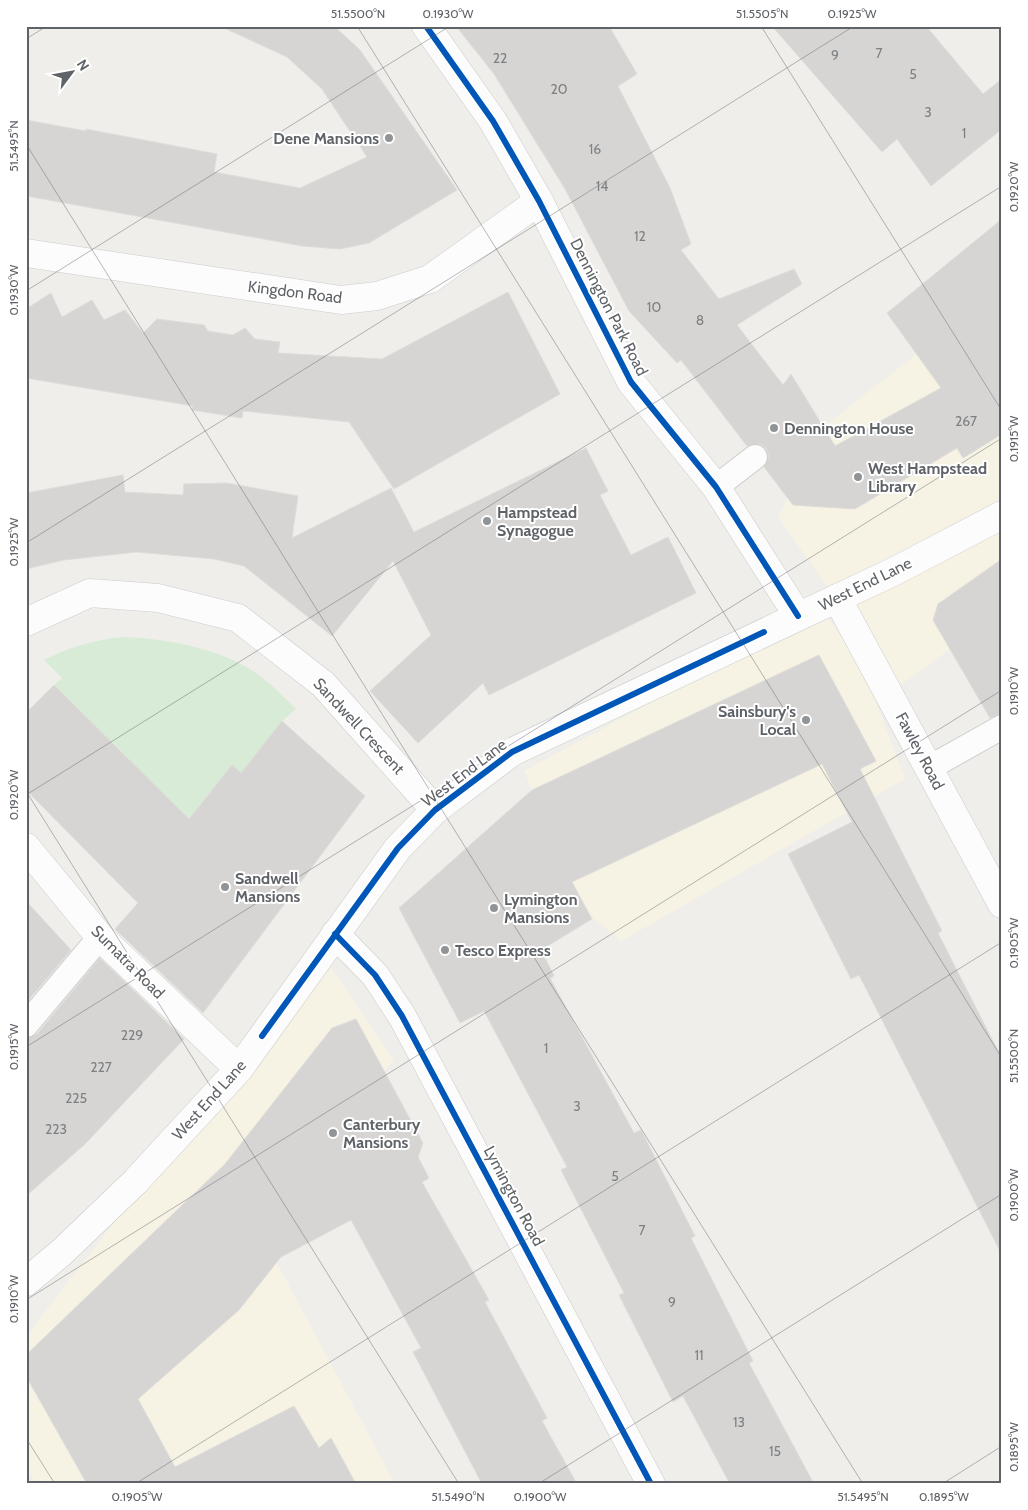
<svg xmlns="http://www.w3.org/2000/svg" width="1028" height="1510" font-family="Cabin,sans-serif">
<rect width="100%" height="100%" fill="#efeeea"/>
<g fill="#f7f3e4">
<path d="M1002 287V611L898 687 778 517 825 426Z"/>
<path d="M823 613 856 650 905 779 621 941 589 914 569 876 524 771 772 638Z"/>
<path d="M321 953 394 1061 247 1202 279 1267 395 1484H36L26 1467V1337Z"/>
</g>
<path fill="#d8ebd6" d="M123 637C168 639 221 648 259 675 272 685 284 697 296 709L282 721 241 773 232 765 168 845 179 809 153 784 146 791 138 769 113 742 105 750 54 685 62 678 44 660C70 647 94 640 123 637Z"/>
<g fill="#d6d5d3" stroke="#deddd9">
<path d="M220 26H334L360 50 457 190 369 243 340 249 302 246 26 196V120L86 131V129L217 154 214 172 300 188 367 157 322 89 287 57Z"/>
<path d="M456 26H609L637 74 618 86 670 188 691 244 681 250 719 299 794 269 802 284 737 325 783 385 791 374 835 446 941 388 887 313 1002 219V434L963 458 957 448 855 509 793 505 764 467 769 456 766 448 760 444 747 446 681 360 677 363 629 311 565 189 494 74Z"/>
<path d="M772 26H926L983 94 1002 79V129L931 186 897 139 882 152Z"/>
<path d="M508 292 560 394 394 489 349 422 243 411 242 418 192 410 193 406 26 378V309L51 293 62 317 92 300 104 320 125 310 143 333 157 319 204 325 208 331 233 335 245 328 255 339 280 342 278 353 382 359Z"/>
<path d="M586 448 608 491 600 495 631 555 668 537 696 593 489 695 483 683 418 743 370 691 431 635 393 561 332 636 244 566 214 559 137 552 64 560 26 569V493L123 475 125 492 183 495 184 484 227 483 298 496 292 538 391 488 414 532Z"/>
<path d="M1002 559V713L990 718 933 620 938 604Z"/>
<path d="M819 655 876 761 860 769 942 931 938 933 1002 1059V1255L859 975 851 979 788 854 852 822 822 764 572 882 592 919 541 950 554 976 550 978 634 1133 641 1130 695 1236 691 1238 753 1361 749 1363 814 1484H730L683 1396 673 1402 619 1295 624 1293 561 1170 567 1167 484 1011 460 1023 399 908 532 790Z"/>
<path d="M54 685 189 819 232 765 241 773 282 721 365 796 203 1013 115 929 138 903 26 790V713Z"/>
<path d="M26 901 71 950 26 1003Z"/>
<path d="M100 958 184 1039 85 1144 26 1196V1038L37 1034Z"/>
<path d="M356 1019 423 1143 418 1157 429 1178 422 1182 489 1300 485 1302 547 1418 542 1421 577 1484H482L413 1352 421 1348 351 1220 281 1257 239 1310 138 1399 175 1467 294 1406 319 1448 331 1438 356 1484H87L26 1376V1355L225 1164 332 1028Z"/>
</g>
<g fill="none" stroke-linecap="round" stroke-linejoin="round">
<g stroke="#cbcccc" stroke-width="26">
<g id="lane">
<path d="M716 487 755 457"/>
<path d="M929 768 1002 727"/>
<path d="M26 1025 100 937"/>
</g>
</g>
<g stroke="#cbcccc" stroke-width="29">
<g id="street">
<path d="M426 26 493 121 539 201 631 382 716 487 798 616"/>
<path d="M26 253 341 300 377 296 430 279 539 201"/>
<path d="M837 598 1002 904"/>
<path d="M26 622 90 593 158 598 238 618 323 684 435 810"/>
<path d="M26 847 100 937 239 1069"/>
</g>
</g>
<g stroke="#cacacb" stroke-width="29">
<g id="secondary">
<path d="M335 934 375 975 402 1016 651 1484"/>
<path d="M26 1282 62 1252 135 1182 239 1069 398 848 435 810 512 752 895 571 1002 515"/>
</g>
</g>
<use href="#lane" stroke="#fdfcfc" stroke-width="24"/>
<use href="#street" stroke="#fdfcfc" stroke-width="28"/>
<use href="#secondary" stroke="#fdfcfc" stroke-width="28"/>
<g stroke="#fff" stroke-width="9">
<g id="cycleway">
<path d="M426 26 493 121 539 201 631 382 716 487 798 616"/>
<path d="M335 934 375 975 402 1016 651 1484"/>
<path d="M262 1036 398 848 435 810 512 752 764 632"/>
</g>
</g>
<use href="#cycleway" stroke="#0057b8" stroke-width="6"/>
</g>
<path fill="none" stroke="#5f6368" stroke-width="1" stroke-opacity="0.45" d="M357 26 1002 1058M761 26 1002 411M26 39 47 26M26 144 863 1484M26 291 450 26M26 543 854 26M26 791 459 1484M26 795 1002 186M26 1047 1002 438M26 1300 1002 690M26 1438 55 1484M135 1484 1002 942M538 1484 1002 1194M942 1484 1002 1446"/>
<g fill="#919496" stroke="#fff" stroke-width="2">
<circle cx="389" cy="138" r="5"/>
<circle cx="774" cy="428" r="5"/>
<circle cx="858" cy="477" r="5"/>
<circle cx="487" cy="521" r="5"/>
<circle cx="806" cy="720" r="5"/>
<circle cx="225" cy="887" r="5"/>
<circle cx="494" cy="908" r="5"/>
<circle cx="445" cy="950" r="5"/>
<circle cx="333" cy="1133" r="5"/>
</g>
<g text-anchor="middle" dominant-baseline="central" stroke-width="4" stroke-linejoin="round" paint-order="stroke">
<g font-size="14" fill="#7e8184">
<text x="879" y="53">7</text>
<text x="835" y="55">9</text>
<text x="500" y="58">22</text>
<text x="913" y="74">5</text>
<text x="559" y="89">20</text>
<text x="928" y="112">3</text>
<text x="964" y="133">1</text>
<text x="595" y="149">16</text>
<text x="602" y="186">14</text>
<text x="640" y="236">12</text>
<text x="654" y="307">10</text>
<text x="700" y="320">8</text>
<text x="966" y="421">267</text>
<text x="132" y="1035">229</text>
<text x="546" y="1048">1</text>
<text x="101" y="1067">227</text>
<text x="76" y="1098">225</text>
<text x="577" y="1106">3</text>
<text x="56" y="1129">223</text>
<text x="615" y="1176">5</text>
<text x="642" y="1230">7</text>
<text x="672" y="1302">9</text>
<text x="699" y="1355">11</text>
<text x="739" y="1422">13</text>
<text x="775" y="1451">15</text>
</g>
<g font-size="16" font-weight="bold" fill="#5f6368" stroke="#fff" text-anchor="start">
<text x="379" y="138" text-anchor="end">Dene Mansions</text>
<text x="784" y="428">Dennington House</text>
<text x="868" y="468">West Hampstead<tspan x="868" dy="18">Library</tspan></text>
<text x="497" y="512">Hampstead<tspan x="497" dy="18">Synagogue</tspan></text>
<text x="796" y="711" text-anchor="end">Sainsbury's<tspan x="796" dy="18">Local</tspan></text>
<text x="235" y="878">Sandwell<tspan x="235" dy="18">Mansions</tspan></text>
<text x="504" y="899">Lymington<tspan x="504" dy="18">Mansions</tspan></text>
<text x="455" y="950">Tesco Express</text>
<text x="343" y="1124">Canterbury<tspan x="343" dy="18">Mansions</tspan></text>
</g>
<g font-size="16" fill="#5f6368" stroke="#fff">
<text transform="translate(295 292) rotate(7)">Kingdon Road</text>
<text transform="translate(609 307) rotate(63)">Dennington Park Road</text>
<text transform="translate(865 584) rotate(-26)">West End Lane</text>
<text transform="translate(359 726) rotate(47)">Sandwell Crescent</text>
<text transform="translate(920 751) rotate(62)">Fawley Road</text>
<text transform="translate(464 773) rotate(-37)">West End Lane</text>
<text transform="translate(128 962) rotate(45)">Sumatra Road</text>
<text transform="translate(209 1100) rotate(-48)">West End Lane</text>
<text transform="translate(514 1196) rotate(62)">Lymington Road</text>
</g>
</g>
<rect width="1028" height="1510" fill="none" stroke="#ffffff" stroke-width="55"/>
<g transform="translate(72 72) rotate(58)" stroke="#ffffff" stroke-width="4" paint-order="stroke">
<path d="M0-4L9 19L0 12L-9 19Z" fill="#5f6368"/>
<text y="-8" font-size="14" font-weight="bold" text-anchor="middle" fill="#5f6368">N</text>
</g>
<rect x="28" y="28" width="972" height="1454" fill="none" stroke="#5f6368" stroke-width="2"/>
<g font-size="12" text-anchor="middle" fill="#5f6368">
<text x="358" y="18">51.5500°N</text>
<text x="448" y="18">0.1930°W</text>
<text x="762" y="18">51.5505°N</text>
<text x="852" y="18">0.1925°W</text>
<text transform="translate(14 146) rotate(-90)" y="4">51.5495°N</text>
<text transform="translate(1014 187) rotate(-90)" y="4">0.1920°W</text>
<text transform="translate(14 290) rotate(-90)" y="4">0.1930°W</text>
<text transform="translate(1014 439) rotate(-90)" y="4">0.1915°W</text>
<text transform="translate(14 542) rotate(-90)" y="4">0.1925°W</text>
<text transform="translate(1014 691) rotate(-90)" y="4">0.1910°W</text>
<text transform="translate(14 795) rotate(-90)" y="4">0.1920°W</text>
<text transform="translate(1014 943) rotate(-90)" y="4">0.1905°W</text>
<text transform="translate(14 1047) rotate(-90)" y="4">0.1915°W</text>
<text transform="translate(1014 1056) rotate(-90)" y="4">51.5500°N</text>
<text transform="translate(1014 1195) rotate(-90)" y="4">0.1900°W</text>
<text transform="translate(14 1299) rotate(-90)" y="4">0.1910°W</text>
<text transform="translate(1014 1447) rotate(-90)" y="4">0.1895°W</text>
<text x="137" y="1501">0.1905°W</text>
<text x="458" y="1501">51.5490°N</text>
<text x="540" y="1501">0.1900°W</text>
<text x="863" y="1501">51.5495°N</text>
<text x="944" y="1501">0.1895°W</text>
</g>
</svg>
